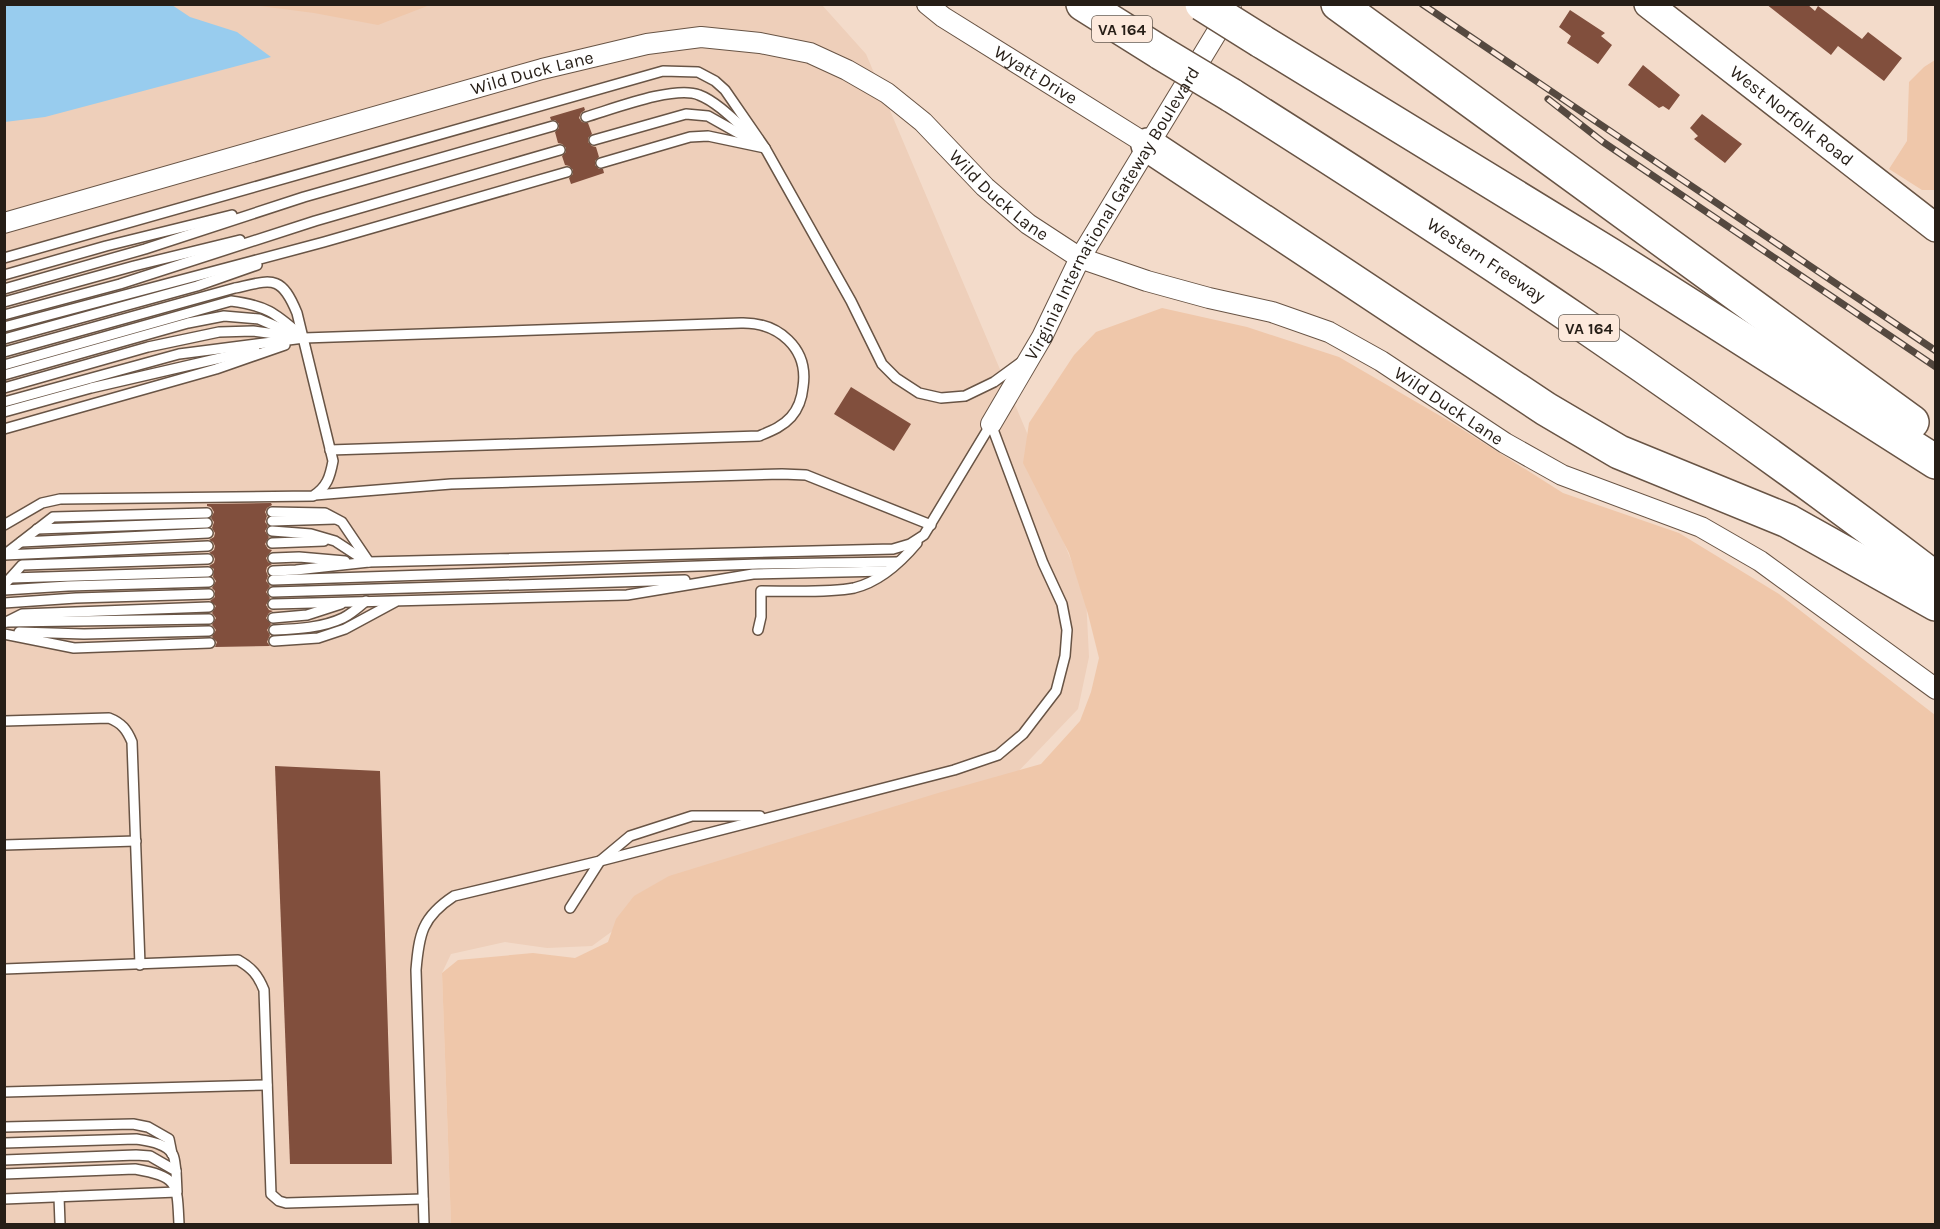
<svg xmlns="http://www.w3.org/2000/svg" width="1940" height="1229" font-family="Karla,sans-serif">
<rect width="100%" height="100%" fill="#f3dbca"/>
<path fill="#eecfba" d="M5 5H822L866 54 1027 433 1034 469 1086 597 1089 657 1078 709 1013 777 629 919 592 946 547 948 505 942 451 954 442 973 451 1224H5Z"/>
<g fill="#efc7aa">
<path d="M252 5 430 4V5L378 25 314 13Z"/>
<path d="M1935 60V190H1922L1889 169 1907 141 1909 82 1924 67Z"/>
<path d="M1162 308 1247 327 1339 357 1449 421 1563 493 1679 533 1779 594 1935 715V1224H451L442 973 458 960 533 953 575 958 608 942 616 919 634 896 669 876 938 793 1041 764 1080 721 1091 692 1099 658 1088 614 1069 553 1023 463 1029 423 1074 355 1096 332Z"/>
</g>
<path fill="#98ccee" d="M4 5H172L190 17 237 32 271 57 45 117 5 122Z"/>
<g fill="#814f3d">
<path d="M1766 4H1807L1815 11 1818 6 1862 39 1868 32 1902 58 1884 81 1838 46 1831 55Z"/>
<path d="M1570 10 1605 33 1601 36 1612 45 1598 64 1567 43 1571 36 1559 27Z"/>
<path d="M1643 65 1680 95 1669 110 1663 106 1659 108 1628 85Z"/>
<path d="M584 107 585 110 581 113 579 118 582 122 588 123 592 134 588 138V142L592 146 596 147 599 157 595 161V165L599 169H603L604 173 571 184 569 178 573 174V170L569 166 565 165 562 156 566 152V148L562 144 558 143 555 132 559 128V124L555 120H551L550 117Z"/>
<path d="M1702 114 1742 144 1725 163 1694 139 1698 136 1690 128Z"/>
<path d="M851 387 911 424 894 451 834 414Z"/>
<path d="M271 503 272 505 267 508 265 512 267 516 265 522 268 526 265 531 269 537 265 544 268 549 272 550 266 558 268 562 272 564 267 567 266 571 268 576 266 581 270 586 266 592 270 598 266 605 269 610 273 611 269 613 266 618 271 624 267 630 270 635 267 642 270 646 215 647 217 642 212 637 216 630 212 625 216 618 212 613 216 606 210 601 215 597V591L212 588 216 581 213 577 214 569 209 566 214 563 215 559 213 555 209 553 214 550 215 546 213 542 209 540 214 537 215 533 212 528 214 522 211 518 214 512 211 507 207 506V504Z"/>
<path d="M275 766 380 771 392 1164H290Z"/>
</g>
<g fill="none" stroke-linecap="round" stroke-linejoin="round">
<g stroke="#685445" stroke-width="12">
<g id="lane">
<path d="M586 117C613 109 675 85 699 95 718 102 739 125 754 138"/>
<path d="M594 140 686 114 708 116 747 138"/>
<path d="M601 163 690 137 708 136 765 148"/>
<path d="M4 258 663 71 698 72 715 81 725 90 765 148 851 301 882 364 896 378 919 393 941 398 965 396 994 382 1020 363"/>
<path d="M4 275 106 246 232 215"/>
<path d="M4 289 145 249 304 197 553 126"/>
<path d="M4 302 134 266 240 240"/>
<path d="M4 315 120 284 315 221 560 150"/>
<path d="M4 327 324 242 567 172"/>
<path d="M4 339 197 286 257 265"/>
<path d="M4 352 235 288C272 280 281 274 297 313L333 461C330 477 327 487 313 496L60 499 42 503 4 525"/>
<path d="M4 365 231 301C269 306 276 314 304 338"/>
<path d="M4 375 188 323 224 316 259 319 296 335"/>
<path d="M4 388 148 347 219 332 253 331 290 336"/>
<path d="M4 402 179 354 304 338 741 323C778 322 809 348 803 387 802 398 798 409 791 417 782 427 771 431 759 436L330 450"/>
<path d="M4 412 91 388 255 350"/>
<path d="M4 429 216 369 285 345"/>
<path d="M315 495 451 484 782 474 806 475 931 525"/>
<path d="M272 512 325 513 342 522 369 562"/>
<path d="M272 521 335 519"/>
<path d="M37 529 207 523"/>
<path d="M272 531 311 534 335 541 364 560"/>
<path d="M21 542 208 533"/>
<path d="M272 543 324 541"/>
<path d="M4 555 53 517 207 513"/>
<path d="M4 555 208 546"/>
<path d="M273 558 299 557 345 561"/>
<path d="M273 571 296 570 369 562 893 549 910 544 924 535 991 424"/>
<path d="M11 578 208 572"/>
<path d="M273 580 759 564 898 562"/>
<path d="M4 585 22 565 208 559"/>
<path d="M4 590 68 586 209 582"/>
<path d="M273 592 685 580"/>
<path d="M4 603 76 598 209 594"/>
<path d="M273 604 627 595 753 574 887 571"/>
<path d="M273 618 307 615 341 604"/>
<path d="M8 622 209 619"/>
<path d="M4 623 22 614 209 607"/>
<path d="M274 630C297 629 322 628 343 618 351 614 359 607 366 601"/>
<path d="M758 630 761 617V591C788 591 828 593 854 588 879 582 901 562 917 543"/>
<path d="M19 632 84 634 209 631"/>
<path d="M4 634 74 648 210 643"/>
<path d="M274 641 318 638 345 629 395 602"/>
<path d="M4 721 109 718C122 723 127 730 132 742L140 965"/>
<path d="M4 845 136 841"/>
<path d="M570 908 600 861 630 836 692 816H760"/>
<path d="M4 969 238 960C252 968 258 975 264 990L271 1194 279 1201 286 1203 423 1199"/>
<path d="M4 1092 267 1085"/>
<path d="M4 1127 133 1124 148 1127 169 1139 172 1154"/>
<path d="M4 1143 136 1139C147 1141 167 1143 173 1155 175 1159 175 1166 176 1171"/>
<path d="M4 1160 136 1155 150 1156 176 1171 177 1192 4 1199"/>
<path d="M4 1174 135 1169C179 1177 177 1183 179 1224"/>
<path d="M59 1197 60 1224"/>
<path d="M424 1224 416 970C419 934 422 917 454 896L600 861 954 770 998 755 1023 734 1056 691 1065 656 1067 630 1062 604 1043 563 991 424"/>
</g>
</g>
<g stroke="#685445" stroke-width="22">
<g id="street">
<path id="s1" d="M927 4 943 17 1148 145"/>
<path id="s2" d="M4 223 542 69 647 44 701 37 760 43 810 53 847 70 887 93 923 122 985 187 1028 224 1080 258 1147 281 1209 298 1272 312 1329 332 1381 361 1505 443 1562 475 1701 527 1760 561 1936 689"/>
<path id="s3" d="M991 424 1042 337 1080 258 1231 9"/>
</g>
</g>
<g stroke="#685445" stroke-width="30">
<g id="secondary">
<path id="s4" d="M1648 4 1936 228"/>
</g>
</g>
<g stroke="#685445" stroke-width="36">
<g id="highway">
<path d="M1083 4 1161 53"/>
<path d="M1338 4 1912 422"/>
<path d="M1261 41 1609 254 1936 462"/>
<path id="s5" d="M1231 95C1472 247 1709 405 1936 579"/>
<path d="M1148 145 1546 409 1619 452 1788 521 1936 604"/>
</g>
</g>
<use href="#lane" stroke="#fff" stroke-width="9"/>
<use href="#street" stroke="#fff" stroke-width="20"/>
<use href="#secondary" stroke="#fff" stroke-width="27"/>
<use href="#highway" stroke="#fff" stroke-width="33"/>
<g stroke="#554940" stroke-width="7">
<g id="rail">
<path d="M1422 4 1936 351"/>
<path d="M1548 99 1603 142 1936 367"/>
</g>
</g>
<use href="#rail" stroke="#fde9dc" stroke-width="4.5" stroke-dasharray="14" stroke-linecap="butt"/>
<g stroke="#685445" stroke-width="36" stroke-linecap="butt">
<g id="highway-bridge">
<path d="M1202 4 1261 41"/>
<path d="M1161 53 1231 95"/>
</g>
</g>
<use href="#highway-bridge" stroke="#fff" stroke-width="33"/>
</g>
<g text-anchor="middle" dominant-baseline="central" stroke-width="6" stroke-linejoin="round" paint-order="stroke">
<g fill="#fde9dc" stroke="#665b52" stroke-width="1.5">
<rect x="1092" y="16" width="60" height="26" rx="4.5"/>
<rect x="1559" y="315" width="60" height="26" rx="4.5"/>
</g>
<g font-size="16" font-weight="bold" fill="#261e17">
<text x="1122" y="29">VA 164</text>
<text x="1589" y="328">VA 164</text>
</g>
<g font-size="18" fill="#261e17" stroke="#fde9dc">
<text stroke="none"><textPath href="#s2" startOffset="549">Wild Duck Lane</textPath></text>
<text stroke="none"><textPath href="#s1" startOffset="130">Wyatt Drive</textPath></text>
<text stroke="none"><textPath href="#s4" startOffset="182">West Norfolk Road</textPath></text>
<text stroke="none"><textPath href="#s2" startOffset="1071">Wild Duck Lane</textPath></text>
<text stroke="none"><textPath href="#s3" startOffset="243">Virginia International Gateway Boulevard</textPath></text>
<text stroke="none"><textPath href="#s5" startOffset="304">Western Freeway</textPath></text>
<text stroke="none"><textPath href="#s2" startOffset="1575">Wild Duck Lane</textPath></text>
</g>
</g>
<rect width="1940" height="1229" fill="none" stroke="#261e17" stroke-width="12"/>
</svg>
